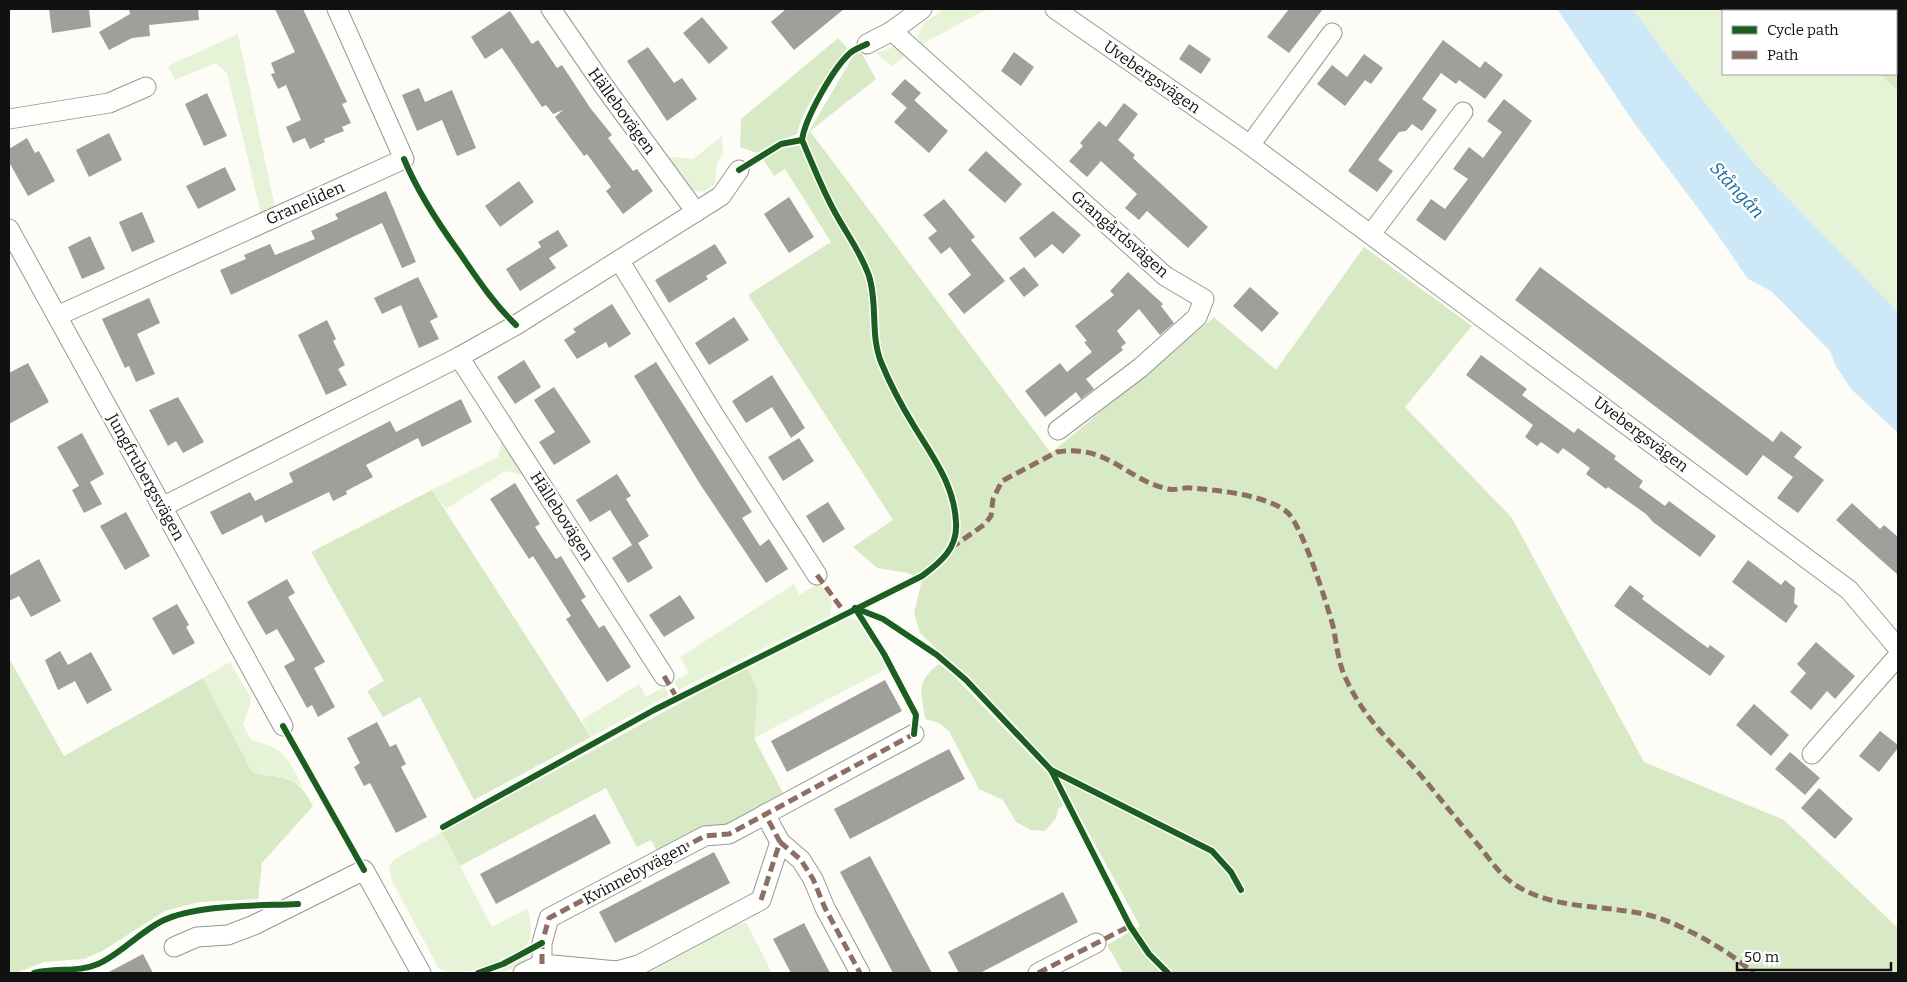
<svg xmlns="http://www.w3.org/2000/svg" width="1907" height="982" font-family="Bitter,serif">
<rect width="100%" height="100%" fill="#fdfcf7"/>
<g fill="#e7f3d7">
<path d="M944 9H987L922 44 917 37 924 23Z"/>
<path d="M1633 9H1741L1742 11H1723V74H1836C1850 77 1865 74 1880 74L1898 91V312L1752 161 1668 57Z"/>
<path d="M238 34 275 207 261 213 227 73 215 63 175 80 168 66Z"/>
<path d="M893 47 899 48 906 55 892 66 876 53Z"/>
<path d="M722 136 723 154 717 163 715 184 703 192 690 190 664 156 693 159Z"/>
<path d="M502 441 523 475 505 471 446 509 432 490 498 457Z"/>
<path d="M820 583 832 601 830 616 679 690 674 681 689 673 680 657 794 584 799 595Z"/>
<path d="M850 618 862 622 888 668 754 738 758 691 747 667 840 620Z"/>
<path d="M230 662 251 698 250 705 243 724 251 740C287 749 286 757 303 787L288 778 252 772 203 678Z"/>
<path d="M639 684 646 697 664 687 669 695 591 737 582 720Z"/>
<path d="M442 832 492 927 528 908C529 917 533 929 530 939 522 962 460 979 439 969L392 881 389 865 395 859Z"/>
<path d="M746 922 772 973H642L727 928Z"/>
<path d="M530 952C527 966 505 973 493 973Z"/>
</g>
<g fill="#d8eac5">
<path d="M1741 9H1898V91L1880 74H1896V11H1742Z"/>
<path d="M838 38 847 48C829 74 805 102 797 134L774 143 757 153 740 147 741 119Z"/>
<path d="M855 53 862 54 876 79 810 131 1051 453 1214 317 1276 370 1364 247 1472 326 1405 407 1512 518 1644 762 1784 820 1898 928V973H1123L1107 945 1140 926 1053 768 1006 715 920 633 914 613 922 580 908 573 877 568 853 547 893 520 748 295 831 242 785 169 774 176 763 159 782 148 801 145Z"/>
<path d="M432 490 591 737 474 800 420 697 383 717 367 691 384 681 311 552Z"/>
<path d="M9 658 64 756 203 678 252 772C286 780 295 772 313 806L262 863 258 899 199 902 165 911 104 950 84 959 44 962 16 973H9Z"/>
<path d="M939 664 953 675 1049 775 1063 806 1058 809 1056 818 1045 831 1031 830 1016 822 1003 800 979 789 949 731 939 723 925 719C922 692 914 683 939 664Z"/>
<path d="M747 667 758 691 754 738 784 795 725 827 658 853 651 840 637 847 606 788 460 866 442 832Z"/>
</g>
<path fill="#cde8f7" d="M1557 9H1633L1668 57 1752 161 1898 312V433L1851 389 1836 366 1830 351 1771 291 1748 279 1715 231 1637 127Z"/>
<g fill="#a19f9c">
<path d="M49 9H89L91 27 52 33Z"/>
<path d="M129 9H198L199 20 149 25 150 36 132 38 109 50 99 32 130 14Z"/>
<path d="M275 9H303L347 102 342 104 351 123 342 127 344 131 324 139 325 142 310 149 305 138 293 143 286 127 301 120 286 85 278 89 271 74 275 73 271 63 295 52Z"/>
<path d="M786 9H844L794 50 771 22Z"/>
<path d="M1289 9H1323L1289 53 1267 37Z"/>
<path d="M510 11 532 44 538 40 557 68 562 65 591 109 612 135 608 138 621 155 633 171 637 169 653 191 623 214 606 191 611 187 587 154 584 156 555 117 563 110 553 114 546 105 542 107 502 48 485 59 471 37Z"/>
<path d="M702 17 728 48 709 64 683 33Z"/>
<path d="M1443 40 1480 68 1485 61 1503 75 1485 99 1459 80 1456 84 1441 73 1422 99 1437 110 1422 131 1412 124 1406 131 1399 132 1378 160 1393 171 1377 192 1348 171Z"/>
<path d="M1189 44 1211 59 1201 74 1179 59Z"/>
<path d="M648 47 674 83 682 78 697 99 667 121 627 61Z"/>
<path d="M1014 52 1034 67 1021 86 1001 71Z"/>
<path d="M1364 54 1383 68 1371 84 1365 80 1345 106 1317 84 1332 65 1347 77Z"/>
<path d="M905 79 921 93 907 108 891 94Z"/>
<path d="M419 88 425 102 452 90 476 148 457 156 442 120 417 131 402 95Z"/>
<path d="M207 93 227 136 204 146 185 104Z"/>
<path d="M1504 99 1532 121 1445 241 1416 220 1431 199 1445 209 1468 179 1453 169 1469 147 1483 158 1502 132 1487 121Z"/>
<path d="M914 100 948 131 929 153 894 122Z"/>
<path d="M1124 103 1138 114 1118 140 1135 155 1133 158 1208 227 1188 248 1147 211 1139 220 1125 208 1137 194 1101 161 1087 177 1069 161 1083 146 1080 143 1099 121 1106 127Z"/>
<path d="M109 133 122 160 89 177 76 150Z"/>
<path d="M27 138 35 153 39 151 55 181 28 196 9 162V149Z"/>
<path d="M986 151 1022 184 1005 203 968 170Z"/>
<path d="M225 167 236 190 198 209 186 186Z"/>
<path d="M519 181 534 202 500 227 485 206Z"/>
<path d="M386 191 416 262 402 268 382 223 231 295 220 270 246 259 244 255 270 244 275 255 315 239 311 231 338 219 335 214Z"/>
<path d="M789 197 814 237 789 253 764 214Z"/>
<path d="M944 199 975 237 971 240 1005 281 964 314 948 294 971 275 950 247 941 254 928 238 937 231 923 215Z"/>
<path d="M1053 211 1081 235 1063 254 1052 244 1035 258 1019 238Z"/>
<path d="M142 212 155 242 132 252 119 222Z"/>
<path d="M558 230 568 246 549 258 556 268 520 291 506 269 541 247 538 242Z"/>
<path d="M90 236 105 269 82 279 68 247Z"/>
<path d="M715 244 727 263 706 276 708 279 669 303 655 280Z"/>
<path d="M1024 267 1039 285 1024 297 1009 278Z"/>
<path d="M1540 267 1773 442 1781 431 1802 447 1794 457 1824 480 1798 513 1777 498 1793 477 1763 455 1747 476 1515 300Z"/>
<path d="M1128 272 1163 304 1161 306 1174 323 1160 335 1139 309 1117 331 1126 343 1121 347 1123 350 1086 379 1094 389 1081 399 1076 392 1045 417 1025 391 1060 363 1067 372 1092 352 1084 342 1087 341 1075 326 1114 295 1110 291Z"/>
<path d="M418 277 438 317 430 321 439 339 419 348 401 305 382 314 374 298Z"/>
<path d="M1250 287 1279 313 1262 332 1233 306Z"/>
<path d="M149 298 160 323 137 334 155 374 136 382 129 366 125 368 102 319Z"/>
<path d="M612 304 631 334 609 348 606 342 577 359 564 340 576 332 573 329Z"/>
<path d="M734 317 749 340 709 365 695 343Z"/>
<path d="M327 320 336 339 333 341 345 365 338 369 347 385 326 395 298 335Z"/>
<path d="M1481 355 1527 389 1522 395 1574 433 1578 428 1616 456 1614 459 1643 481 1639 487 1665 506 1669 501 1716 536 1700 557 1653 522 1646 514 1608 487 1606 489 1586 474 1590 468 1563 448 1558 454 1541 442 1537 446 1525 437 1533 425 1466 375Z"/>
<path d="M524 360 541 387 515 404 497 377Z"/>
<path d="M656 362 752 512 742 518 760 546 769 539 788 569 766 583 700 484 634 376Z"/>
<path d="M28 363 49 402 9 424V373Z"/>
<path d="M772 375 805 428 791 438 772 407 746 423 732 401Z"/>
<path d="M554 387 591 442 554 465 539 442 555 432 534 400Z"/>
<path d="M178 397 204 442 183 453 176 441 168 446 149 410Z"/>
<path d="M461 399 472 422 422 447 418 438 366 465 373 477 346 491 347 494 333 501 329 492 265 523 262 515 222 535 210 512 250 492 255 501 293 482 289 473 390 421 396 432Z"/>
<path d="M82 433 104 474 90 482 102 504 84 513 72 490 79 486 57 447Z"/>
<path d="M799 438 814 461 783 481 768 457Z"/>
<path d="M617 474 631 496 626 499 649 536 638 543 653 568 628 583 612 558 632 545 610 510 590 522 576 500Z"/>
<path d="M515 483 540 524 535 527 556 559 561 556 586 597 581 600 599 628 604 625 631 667 607 682 566 619 571 616 533 556 529 559 490 499Z"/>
<path d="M828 502 845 529 823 543 806 516Z"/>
<path d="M1852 503 1880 529 1884 525 1898 537V575L1836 520Z"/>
<path d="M126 512 150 556 125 570 100 526Z"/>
<path d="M39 559 61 601 31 617 19 596 9 601V576Z"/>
<path d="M1748 560 1781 585 1785 580 1795 588 1794 603 1798 606 1786 623 1732 582Z"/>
<path d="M287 579 295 593 288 597 325 662 314 668 335 707 318 717 312 705 307 708 284 666 295 660 277 629 266 635 247 602Z"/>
<path d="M1630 585 1644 596 1642 599 1686 632 1708 648 1710 645 1725 656 1710 676 1614 606Z"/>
<path d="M680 595 695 618 664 637 649 615Z"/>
<path d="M177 604 189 625 186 627 195 643 173 655 152 618Z"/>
<path d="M1816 642 1855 676 1835 699 1827 691 1811 710 1790 692 1806 673 1797 664Z"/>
<path d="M60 651 68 665 91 652 112 690 87 704 75 681 58 690 45 660Z"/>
<path d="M885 680 902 711 787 772 771 741Z"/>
<path d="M1754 704 1789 735 1771 756 1736 725Z"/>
<path d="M377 722 390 747 396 744 406 764 401 767 427 817 396 833 370 783 364 786 354 767 360 763 347 738Z"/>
<path d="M1880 731 1898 745V748L1879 772 1859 756Z"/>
<path d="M949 749 965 779 850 839 834 809Z"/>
<path d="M1790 752 1820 778 1805 795 1775 769Z"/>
<path d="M1819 788 1853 819 1835 839 1801 808Z"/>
<path d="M595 814 611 843 496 904 480 874Z"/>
<path d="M714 852 730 883 615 943 599 912Z"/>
<path d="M870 856 932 973H893L840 872Z"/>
<path d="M1063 892 1078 922 980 973H959L948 952Z"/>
<path d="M804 923 818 950 830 973H791L773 939Z"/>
<path d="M143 954 153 973H107Z"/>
</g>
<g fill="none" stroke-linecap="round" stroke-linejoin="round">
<g stroke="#979795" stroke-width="21">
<g id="street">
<path d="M551 9 603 85 696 212"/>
<path d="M1055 9 1250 145 1849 590 1898 648"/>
<path d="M892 31 1165 276 1204 299 1197 317 1140 368 1058 430"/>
<path d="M867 44 892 31 922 9"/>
<path d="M9 119 109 103 146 87"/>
<path d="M1250 145 1332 33"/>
<path d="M9 229 283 726"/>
<path d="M1371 234 1463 112"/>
<path d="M619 260 714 415 817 575"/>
<path d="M57 316 404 159 337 9"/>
<path d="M459 357 664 676"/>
<path d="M162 507 459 357 516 325 721 196 739 170"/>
<path d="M1812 754 1898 656"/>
<path d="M780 842 801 860 813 879 825 908 860 973"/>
<path d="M174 947 197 937 228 935 254 925 364 870 421 973"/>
<path d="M542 964V943L549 918 705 836 729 834 914 734"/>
<path d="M523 973 542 964 617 971 639 965 761 900 780 842 765 814"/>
<path d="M1038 973 1096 943"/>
</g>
</g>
<use href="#street" stroke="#fffffe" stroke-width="19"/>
<g stroke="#8d6e63" stroke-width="5" stroke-dasharray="10 5" stroke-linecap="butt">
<path d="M951 548 985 524 991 516 993 499 1002 481 1057 452C1109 444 1126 480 1168 489 1175 491 1183 487 1191 488 1218 490 1266 495 1287 512 1302 525 1327 604 1333 626 1337 645 1338 664 1347 681 1369 727 1398 747 1429 785 1446 806 1463 827 1480 847 1488 857 1496 869 1505 877 1547 914 1609 902 1659 918 1688 928 1731 952 1753 973"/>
<path d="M817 575 845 613"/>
<path d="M664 676 677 698"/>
<path d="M780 842 801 860 813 879 825 908 860 973"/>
<path d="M761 900 780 842 765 814"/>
<path d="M542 964V943L549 918 705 836 729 834 914 734V731"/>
<path d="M1038 973 1130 926"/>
</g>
<g stroke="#fff" stroke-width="9">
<g id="cycleway">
<path d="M404 159C418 193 438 223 459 252 477 278 493 303 516 325"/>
<path d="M739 170 781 144 802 140"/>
<path d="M855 608 883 619 937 655 966 680 1051 770 1130 926 1149 954 1168 973"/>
<path d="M855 608 884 654 916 715 914 734"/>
<path d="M283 726 364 870"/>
<path d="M1051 770 1212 851 1231 872 1241 890"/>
<path d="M443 827 654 710 922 576C941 562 958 548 956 522 954 484 932 456 914 426 901 405 890 384 881 362 870 334 878 304 869 276 861 253 848 236 837 216 823 192 813 165 802 140 805 118 833 69 849 54 854 49 861 47 867 44"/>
<path d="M34 973C56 967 77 973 98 964 119 955 140 932 162 921 196 904 259 906 298 904"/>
<path d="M478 973 503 964 542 943"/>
</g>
</g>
<use href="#cycleway" stroke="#1b5e20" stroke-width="6"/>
</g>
<g text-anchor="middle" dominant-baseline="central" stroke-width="5" stroke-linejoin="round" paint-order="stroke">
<g font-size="16" fill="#111" stroke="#fff">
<text transform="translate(1152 77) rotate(35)">Uvebergsvägen</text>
<text transform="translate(622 111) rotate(54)">Hällebovägen</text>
<text transform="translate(305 203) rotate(-24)">Graneliden</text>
<text transform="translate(1120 234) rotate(41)">Grangårdsvägen</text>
<text transform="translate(1641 434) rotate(37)">Uvebergsvägen</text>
<text transform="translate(146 477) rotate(61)">Jungfrubergsvägen</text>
<text transform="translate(562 516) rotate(57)">Hällebovägen</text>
<text transform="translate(635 873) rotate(-28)">Kvinnebyvägen</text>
</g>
<g font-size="18" font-style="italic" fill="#1768a6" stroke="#fff">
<text transform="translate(1737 190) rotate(47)">Stångån</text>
</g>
</g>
<rect width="1907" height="982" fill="none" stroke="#111111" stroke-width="20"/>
<rect x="1722" y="10" width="175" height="65" fill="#ffffff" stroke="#a0a0a0"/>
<rect x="1732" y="26" width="25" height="8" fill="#1b5e20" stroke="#a0a0a0"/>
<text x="1767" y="35" font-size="15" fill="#111111">Cycle path</text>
<rect x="1732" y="51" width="25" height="8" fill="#8d6e63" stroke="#a0a0a0"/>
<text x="1767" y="60" font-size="15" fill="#111111">Path</text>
<path d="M1737 962v8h154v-8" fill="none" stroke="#111111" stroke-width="2.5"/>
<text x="1744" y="962" font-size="15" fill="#111111" stroke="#ffffff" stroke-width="4" paint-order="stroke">50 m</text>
</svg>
